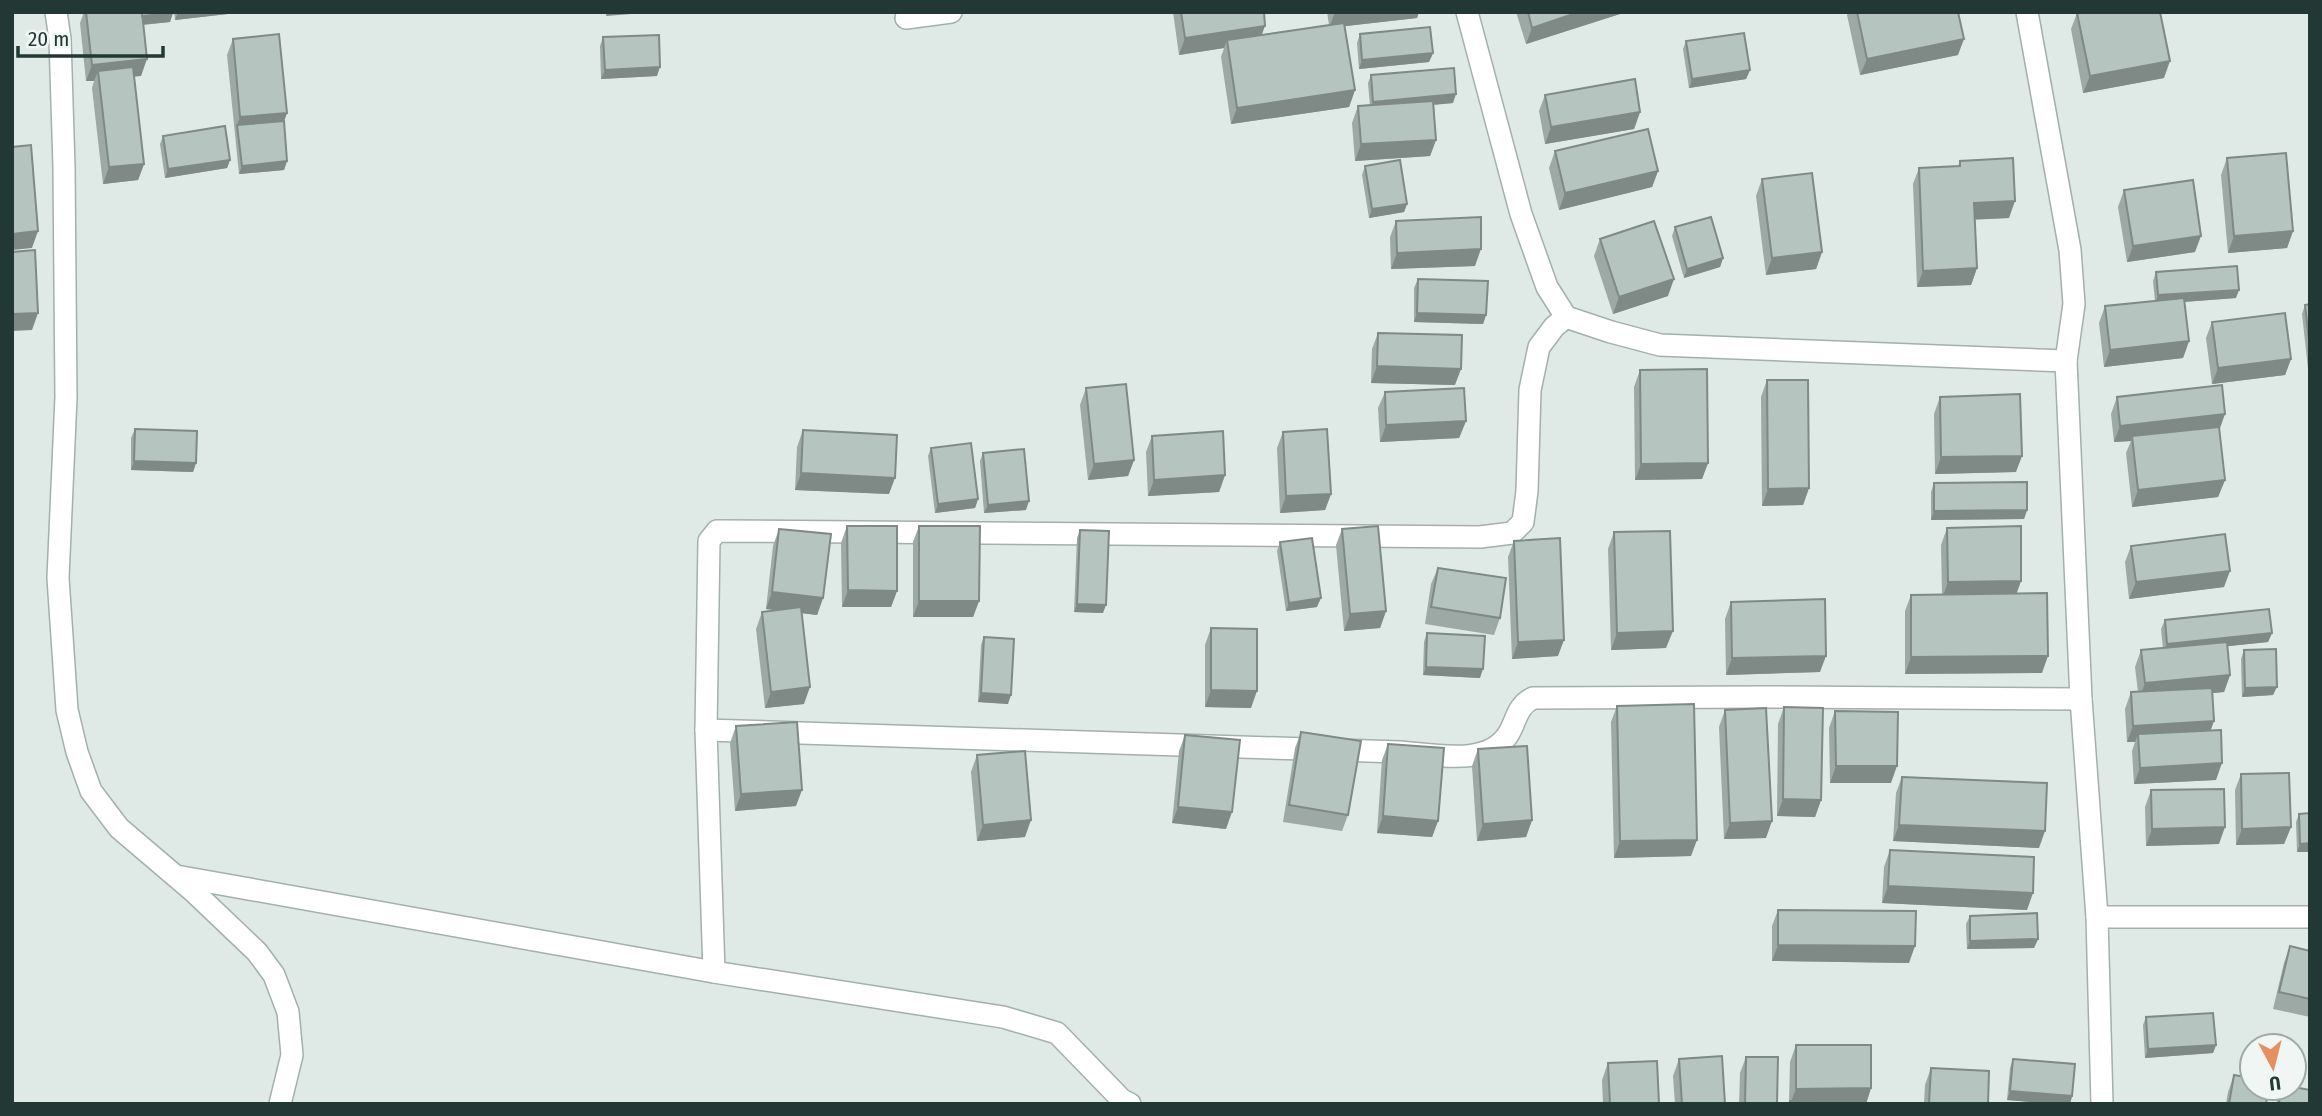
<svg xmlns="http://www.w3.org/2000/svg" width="2322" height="1116" font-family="'Fira Sans Condensed',sans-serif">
<rect width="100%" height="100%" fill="#dfe9e6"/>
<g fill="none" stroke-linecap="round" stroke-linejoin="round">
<g stroke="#a3b0ad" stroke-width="24">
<g id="minor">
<path d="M56 12 60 39 64 167 66 397 58 578 67 710 77 752 91 791 119 828 193 891 257 952 274 975 288 1012 292 1055 280 1104"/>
<path d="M1467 12 1521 214 1547 287 1566 317 1611 332 1660 345 2066 361 2081 699 2097 917 2102 1104"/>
<path d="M2027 12 2070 250 2074 304 2066 361"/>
<path d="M906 18 951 12"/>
<path d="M706 730 1400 752C1432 754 1489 768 1509 733 1517 719 1517 706 1533 698L1763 697 2081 699"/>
<path d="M176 876 714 972 1003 1017 1057 1033 1122 1100 1130 1104"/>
<path d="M2097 917H2310"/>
<path d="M714 972 706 730 709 541 717 531 1480 537 1512 533 1523 522 1527 491 1530 390 1539 347 1554 327 1566 317"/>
</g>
</g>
<use href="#minor" stroke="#fff" stroke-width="21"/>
</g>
<g fill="#9ca9a4">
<path d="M82 12H173L170 22 143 25 141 76H134L144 164 138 180 103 184 92 88 94 81H86L80 23 83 15Z"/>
<path d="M174 12H245L175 20Z"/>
<path d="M1173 12H1264L1262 35 1329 25 1327 12H1419L1417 18 1345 26 1355 90 1349 107 1231 124 1221 57 1224 48 1179 55Z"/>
<path d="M1516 12H1620V14L1526 44Z"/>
<path d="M1848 12H1857L1958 55 1860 75 1847 15Z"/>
<path d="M2077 13 2164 78 2083 93 2071 29Z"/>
<path d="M1360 34 1433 53 1429 62 1359 69 1357 43Z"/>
<path d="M603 37 657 76 601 79 600 46Z"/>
<path d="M233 39 287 113 284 121 287 161 284 170 239 174 227 55Z"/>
<path d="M1686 41 1750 70 1746 79 1689 88 1683 49Z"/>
<path d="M1371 75 1453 103 1434 105 1436 140 1430 156 1355 161 1352 123 1358 106H1370L1368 83Z"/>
<path d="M1545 95 1640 112 1634 129 1545 144 1539 111Z"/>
<path d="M163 136 230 160 227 168 165 178 160 144Z"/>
<path d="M1555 151 1658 171 1652 187 1559 210 1549 168Z"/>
<path d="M2227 158 2293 231 2287 248 2228 253 2221 175Z"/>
<path d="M1960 161 2009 218 1975 219 1977 268 1971 285 1917 287 1913 184 1919 168 1958 166Z"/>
<path d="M1365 166 1407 204 1404 212 1369 218 1362 175Z"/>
<path d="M1762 179 1822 252 1816 269 1766 275 1756 196Z"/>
<path d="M2124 190 2195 252 2127 262 2118 207Z"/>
<path d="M1396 221 1475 266 1391 269 1390 237Z"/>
<path d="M1675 227 1723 258 1720 267 1684 278 1672 236Z"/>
<path d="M1600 239 1668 296 1613 314 1594 256Z"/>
<path d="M2156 272 2236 298 2184 302 2189 341 2183 358 2104 367 2099 323 2105 306 2155 301 2153 281Z"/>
<path d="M1418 279 1486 315 1483 324 1414 322V288Z"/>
<path d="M2310 304V378H2309L2302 314 2305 305Z"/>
<path d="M2212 322 2291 359 2285 375 2212 384 2206 338Z"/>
<path d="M1378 333 1455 385 1371 383 1372 349Z"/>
<path d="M1640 370 1708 463 1702 479 1635 480 1634 387Z"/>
<path d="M1767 380 1809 488 1803 505 1762 506 1761 397Z"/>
<path d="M1086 388 1134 460 1128 476 1088 480 1080 405Z"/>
<path d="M1385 392 1466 421 1459 438 1380 442 1378 408Z"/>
<path d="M1940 397 2016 472 1935 474 1934 414Z"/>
<path d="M2117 397 2219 431 2225 480 2218 497 2132 507 2126 453 2131 441 2114 442 2111 414Z"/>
<path d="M135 429 196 463 193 472 131 470V438Z"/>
<path d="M803 430 889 494 795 490 797 447Z"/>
<path d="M1283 432 1331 494 1325 510 1280 513 1277 448Z"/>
<path d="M1152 436 1225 475 1219 492 1148 496 1146 452Z"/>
<path d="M931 448 978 499 975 508 935 513 928 456Z"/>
<path d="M983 453 1026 510 984 513 980 461Z"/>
<path d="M1934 483 2027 510 2024 519 1931 520V492Z"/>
<path d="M847 526 897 591 891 607H842L841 543Z"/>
<path d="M919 526 979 601 973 617H913V542Z"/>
<path d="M1947 528 2021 581 2016 593 2042 673 1905 674V611L1911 595 1942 594 1941 545Z"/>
<path d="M779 529 823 598 817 615 802 613 804 704 765 708 756 629 762 612 777 610 766 609 773 546Z"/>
<path d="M1342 529 1386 611 1380 628 1344 631 1336 545Z"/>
<path d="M1080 530 1103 613 1074 612 1077 538Z"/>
<path d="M1614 532 1666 648 1611 650 1608 549Z"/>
<path d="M1514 541 1558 656 1512 659 1508 557Z"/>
<path d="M1280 542 1317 607 1286 611 1277 551Z"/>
<path d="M2131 546 2224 587 2129 599 2125 562Z"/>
<path d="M1438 568 1500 618 1494 635 1425 624 1431 584Z"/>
<path d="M1731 602 1820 672 1726 675 1725 619Z"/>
<path d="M2165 620 2272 633 2268 642 2227 646 2230 675 2224 692 2212 693 2214 721 2210 731 2216 780 2134 784 2132 751 2135 742H2127L2125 709 2131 692H2138L2135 667 2141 650 2163 648 2161 629Z"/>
<path d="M1211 628 1251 708 1205 707V645Z"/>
<path d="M1427 633 1480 678 1423 675 1424 642Z"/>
<path d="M984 637 1008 704 978 702 981 645Z"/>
<path d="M2244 650 2273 695 2242 697 2241 659Z"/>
<path d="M1617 706 1691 856 1614 858 1611 722Z"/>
<path d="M1784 707 1821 800 1815 817 1777 816 1778 724Z"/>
<path d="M1725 710 1766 838 1724 839 1719 727Z"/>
<path d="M1835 711 1891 783H1830L1829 728Z"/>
<path d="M736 726 796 806 735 811 730 743Z"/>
<path d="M1301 732 1348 815 1342 831 1283 822 1295 748Z"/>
<path d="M1185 735 1226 829 1172 823 1179 751Z"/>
<path d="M1388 744 1438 821 1432 837 1377 833 1382 760Z"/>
<path d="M1478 749 1532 820 1526 837 1477 841 1472 766Z"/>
<path d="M977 755 1025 837 977 841 971 772Z"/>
<path d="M2241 774 2291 827 2284 844 2236 845 2235 790Z"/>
<path d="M1902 777 2039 848 1893 841 1896 793Z"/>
<path d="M2151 790 2219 844 2146 846 2145 807Z"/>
<path d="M2299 814 2310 852H2297L2296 822Z"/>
<path d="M1890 850 2027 910 1882 903 1884 867Z"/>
<path d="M1778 910 1909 963 1772 961V926Z"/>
<path d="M1970 916 2038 939 2034 948 1967 949 1966 924Z"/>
<path d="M2290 946 2310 951V1017L2273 1009 2284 963Z"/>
<path d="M2146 1017 2216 1045 2213 1053 2145 1058 2143 1025Z"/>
<path d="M1796 1045 1871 1088 1866 1104H1789L1790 1062Z"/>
<path d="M1746 1057 1777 1104H1739L1740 1073Z"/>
<path d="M1679 1059 1725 1104H1675L1673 1076Z"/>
<path d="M2013 1059 2072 1096 2070 1104H2056L2007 1100 2010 1068Z"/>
<path d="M1608 1063 1659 1104H1603L1602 1080Z"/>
<path d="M1931 1068 1988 1104H1924L1925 1085Z"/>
<path d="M2234 1075 2266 1104H2226L2228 1092Z"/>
<path d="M2281 1088 2310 1104H2276Z"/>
</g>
<g fill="#7f8986">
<path d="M178 12H245L175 20Z"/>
<path d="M607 12H656L606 16Z"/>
<path d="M1335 12H1419L1417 18 1329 28Z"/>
<path d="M1579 12H1620V14L1526 44 1532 28Z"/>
<path d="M173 13 170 22 138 25 141 16Z"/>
<path d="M1265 26 1259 42 1227 40 1224 48 1179 55 1185 38Z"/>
<path d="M1964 39 1958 55 1860 75 1867 59Z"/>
<path d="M1433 53 1429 62 1359 69 1362 60Z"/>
<path d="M147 59 141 76 99 80 98 71 94 81H86L92 65Z"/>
<path d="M2170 61 2164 78 2083 93 2090 76Z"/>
<path d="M660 67 657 76 601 79 605 70Z"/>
<path d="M1750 70 1746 79 1689 88 1692 79Z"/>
<path d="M1355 90 1349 107 1231 124 1237 108Z"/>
<path d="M1456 94 1453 103 1370 110 1373 102Z"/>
<path d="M1640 112 1634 129 1545 144 1551 127Z"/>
<path d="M287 113 281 130 237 125 240 117Z"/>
<path d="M1436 140 1430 156 1355 161 1361 144Z"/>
<path d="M230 160 227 168 165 178 168 169Z"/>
<path d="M287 161 284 170 239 174 242 166Z"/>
<path d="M144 164 138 180 103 184 109 167Z"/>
<path d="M1658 171 1652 187 1559 210 1565 193Z"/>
<path d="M2015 201 2009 218 1968 220 1974 203Z"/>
<path d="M1407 204 1404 212 1369 218 1372 209Z"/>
<path d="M38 231 32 248 12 250V234Z"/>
<path d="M2293 231 2287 248 2228 253 2234 236Z"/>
<path d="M2201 236 2195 252 2127 262 2133 246Z"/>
<path d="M1481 249 1475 266 1391 269 1397 253Z"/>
<path d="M1822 252 1816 269 1766 275 1772 258Z"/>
<path d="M1723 258 1720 267 1684 278 1687 269Z"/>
<path d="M1977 268 1971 285 1917 287 1923 271Z"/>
<path d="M1674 279 1668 296 1613 314 1619 297Z"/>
<path d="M2239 290 2236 298 2155 304 2158 295Z"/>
<path d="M38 313 32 330 12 331V314Z"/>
<path d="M1417 313 1486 315 1483 324 1414 322Z"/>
<path d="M2189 341 2183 358 2104 367 2110 350Z"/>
<path d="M2291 359 2285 375 2212 384 2218 368Z"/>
<path d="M1377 366 1461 369 1455 385 1371 383Z"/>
<path d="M2225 414 2219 431 2132 436 2131 441 2114 442 2120 426Z"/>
<path d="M1466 421 1459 438 1380 442 1386 425Z"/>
<path d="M2022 456 2016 472 1935 474 1941 457Z"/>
<path d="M1134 460 1128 476 1088 480 1094 464Z"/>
<path d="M134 461 196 463 193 472 131 470Z"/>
<path d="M1708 463 1702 479 1635 480 1641 464Z"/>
<path d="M801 473 895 478 889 494 795 490Z"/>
<path d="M1225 475 1219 492 1148 496 1154 480Z"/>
<path d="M2225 480 2218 497 2132 507 2138 490Z"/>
<path d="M1809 488 1803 505 1762 506 1768 489Z"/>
<path d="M1331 494 1325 510 1280 513 1286 496Z"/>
<path d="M978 499 975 508 935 513 938 504Z"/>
<path d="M1029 501 1026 510 984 513 988 505Z"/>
<path d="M2027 510 2024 519 1931 520 1934 511Z"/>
<path d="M2230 571 2224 587 2129 599 2136 582Z"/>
<path d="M2021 581 2015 598 1942 599 1948 582Z"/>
<path d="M848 590 897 591 891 607H842Z"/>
<path d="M772 592 823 598 817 615 766 609Z"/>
<path d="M1321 598 1317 607 1286 611 1289 603Z"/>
<path d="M919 601H979L973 617H913Z"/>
<path d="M1077 604 1106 605 1103 613 1074 612Z"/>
<path d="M1386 611 1380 628 1344 631 1350 614Z"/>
<path d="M1673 631 1666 648 1611 650 1617 633Z"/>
<path d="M2272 633 2268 642 2164 653 2167 644Z"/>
<path d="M1564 640 1558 656 1512 659 1518 642Z"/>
<path d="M1826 656 1820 672 1726 675 1732 658Z"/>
<path d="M2048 656 2042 673 1905 674 1911 657Z"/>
<path d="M1426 667 1483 669 1480 678 1423 675Z"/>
<path d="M2230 675 2224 692 2139 700 2145 683Z"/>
<path d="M810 687 804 704 765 708 771 692Z"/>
<path d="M2277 687 2273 695 2242 697 2245 688Z"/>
<path d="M1211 690 1257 691 1251 708 1205 707Z"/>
<path d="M981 693 1011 695 1008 704 978 702Z"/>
<path d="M2214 721 2208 738 2138 734 2135 742H2127L2133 726Z"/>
<path d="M2222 763 2216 780 2134 784 2140 768Z"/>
<path d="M1836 766H1897L1891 783H1830Z"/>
<path d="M802 790 796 806 735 811 741 794Z"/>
<path d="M1783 799 1821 800 1815 817 1777 816Z"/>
<path d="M1178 807 1232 812 1226 829 1172 823Z"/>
<path d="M1383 816 1438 821 1432 837 1377 833Z"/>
<path d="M1031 820 1025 837 977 841 983 825Z"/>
<path d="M1532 820 1526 837 1477 841 1483 824Z"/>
<path d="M1772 821 1766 838 1724 839 1730 823Z"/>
<path d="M1899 825 2045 831 2039 848 1893 841Z"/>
<path d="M2225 827 2219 844 2146 846 2152 829Z"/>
<path d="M2291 827 2284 844 2236 845 2242 829Z"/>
<path d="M1697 840 1691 856 1614 858 1620 841Z"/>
<path d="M2310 843V852H2297L2300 844Z"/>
<path d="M1888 886 2033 893 2027 910 1882 903Z"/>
<path d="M2038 939 2034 948 1967 949 1970 941Z"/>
<path d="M1778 945 1915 946 1909 963 1772 961Z"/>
<path d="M2216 1045 2213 1053 2145 1058 2148 1049Z"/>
<path d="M1871 1088 1866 1104H1790L1796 1089Z"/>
<path d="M2010 1091 2072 1096 2070 1104H2056L2007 1100Z"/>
</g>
<g fill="#b5c4bf" stroke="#7f8986" stroke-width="2">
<path d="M86 12H142L147 59 92 65Z"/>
<path d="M142 12H173V13L142 16Z"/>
<path d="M1181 12H1264L1265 26 1185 38Z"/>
<path d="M1528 12H1579L1532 28Z"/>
<path d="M1857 12H1958L1964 39 1867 59Z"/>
<path d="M2160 12 2170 61 2090 76 2077 13Z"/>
<path d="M1344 23 1355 90 1237 108 1227 40Z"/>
<path d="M1430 27 1433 53 1362 60 1360 34Z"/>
<path d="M1744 33 1750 70 1692 79 1686 41Z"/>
<path d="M279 34 287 113 240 117 233 39Z"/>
<path d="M659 35 660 67 605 70 603 37Z"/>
<path d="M133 67 144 164 109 167 98 71Z"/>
<path d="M1454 68 1456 94 1373 102 1371 75Z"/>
<path d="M1635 79 1640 112 1551 127 1545 95Z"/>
<path d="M1433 101 1436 140 1361 144 1358 106Z"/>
<path d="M284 121 287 161 242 166 237 125Z"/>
<path d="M225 126 230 160 168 169 163 136Z"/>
<path d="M1648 129 1658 171 1565 193 1555 151Z"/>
<path d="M31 145 38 231 12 234V147Z"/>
<path d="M2286 153 2293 231 2234 236 2227 158Z"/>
<path d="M2013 158 2015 201 1974 203 1977 268 1923 271 1919 168 1960 166V161Z"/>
<path d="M1400 160 1407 204 1372 209 1365 166Z"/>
<path d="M1812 173 1822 252 1772 258 1762 179Z"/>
<path d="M2193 180 2201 236 2133 246 2124 190Z"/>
<path d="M1481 217V249L1397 253 1396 221Z"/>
<path d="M1711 217 1723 258 1687 269 1675 227Z"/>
<path d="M1654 221 1674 279 1619 297 1600 239Z"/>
<path d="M35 250 38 313 12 314V252Z"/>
<path d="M2237 266 2239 290 2158 295 2156 272Z"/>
<path d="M1418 279 1488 281 1486 315 1417 313Z"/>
<path d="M2184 298 2189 341 2110 350 2105 306Z"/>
<path d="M2310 304V348L2305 305Z"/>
<path d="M2285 313 2291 359 2218 368 2212 322Z"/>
<path d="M1378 333 1462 335 1461 369 1377 366Z"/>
<path d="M1707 369 1708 463 1641 464 1640 370Z"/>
<path d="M1767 380H1808L1809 488 1768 489Z"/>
<path d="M1126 384 1134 460 1094 464 1086 388Z"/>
<path d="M2222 385 2225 414 2120 426 2117 397Z"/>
<path d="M1464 388 1466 421 1386 425 1385 392Z"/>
<path d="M2020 394 2022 456 1941 457 1940 397Z"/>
<path d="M2219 427 2225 480 2138 490 2132 436Z"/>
<path d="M135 429 197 431 196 463 134 461Z"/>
<path d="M1327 429 1331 494 1286 496 1283 432Z"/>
<path d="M803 430 897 435 895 478 801 473Z"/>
<path d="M1223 431 1225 475 1154 480 1152 436Z"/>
<path d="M971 443 978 499 938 504 931 448Z"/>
<path d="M1024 449 1029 501 988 505 983 453Z"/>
<path d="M2027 482V510L1934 511V483Z"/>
<path d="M847 526H897V591L848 590Z"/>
<path d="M919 526H980L979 601H919Z"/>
<path d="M1378 526 1386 611 1350 614 1342 529Z"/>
<path d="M2021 526V581L1948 582 1947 528Z"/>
<path d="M779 529 831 534 823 598 772 592Z"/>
<path d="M1080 530 1109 531 1106 605 1077 604Z"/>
<path d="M1670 531 1673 631 1617 633 1614 532Z"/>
<path d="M2225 534 2230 571 2136 582 2131 546Z"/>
<path d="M1312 538 1321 598 1289 603 1280 542Z"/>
<path d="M1560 538 1564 640 1518 642 1514 541Z"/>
<path d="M1438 568 1506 578 1500 618 1431 607Z"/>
<path d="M2047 593 2048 656 1911 657V595Z"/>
<path d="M1825 599 1826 656 1732 658 1731 602Z"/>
<path d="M801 607 810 687 771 692 762 612Z"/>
<path d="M2269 609 2272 633 2167 644 2165 620Z"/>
<path d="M1211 628 1257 629V691L1211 690Z"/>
<path d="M1427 633 1485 636 1483 669 1426 667Z"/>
<path d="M984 637 1014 639 1011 695 981 693Z"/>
<path d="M2227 642 2230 675 2145 683 2141 650Z"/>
<path d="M2276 649 2277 687 2245 688 2244 650Z"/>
<path d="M2212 688 2214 721 2133 726 2131 692Z"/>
<path d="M1694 704 1697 840 1620 841 1617 706Z"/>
<path d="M1784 707 1823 708 1821 800 1783 799Z"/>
<path d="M1766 708 1772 821 1730 823 1725 710Z"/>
<path d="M1835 711 1898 712 1897 766H1836Z"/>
<path d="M797 722 802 790 741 794 736 726Z"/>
<path d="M2221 730 2222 763 2140 768 2138 734Z"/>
<path d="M1301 732 1361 741 1348 815 1289 805Z"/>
<path d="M1185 735 1240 740 1232 812 1178 807Z"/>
<path d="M1388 744 1444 748 1438 821 1383 816Z"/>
<path d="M1527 746 1532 820 1483 824 1478 749Z"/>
<path d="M1025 751 1031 820 983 825 977 755Z"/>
<path d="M2289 773 2291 827 2242 829 2241 774Z"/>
<path d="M1902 777 2047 783 2045 831 1899 825Z"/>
<path d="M2224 789 2225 827 2152 829 2151 790Z"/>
<path d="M2310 813V843L2300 844 2299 814Z"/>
<path d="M1890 850 2034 857 2033 893 1888 886Z"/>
<path d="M1778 910 1916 911 1915 946 1778 945Z"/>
<path d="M2037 913 2038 939 1970 941V916Z"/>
<path d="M2290 946 2310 951V999L2279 992Z"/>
<path d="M2213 1013 2216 1045 2148 1049 2146 1017Z"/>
<path d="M1796 1045H1871V1088L1796 1089Z"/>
<path d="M1722 1056 1725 1104H1682L1679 1059Z"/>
<path d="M1746 1057H1778L1777 1104H1745Z"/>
<path d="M2013 1059 2075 1064 2072 1096 2010 1091Z"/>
<path d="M1657 1061 1659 1104H1610L1608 1063Z"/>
<path d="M1931 1068 1989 1071 1988 1104H1929Z"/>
<path d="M2234 1075 2252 1078V1088H2269L2266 1104H2229Z"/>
<path d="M2294 1087 2310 1090V1104H2279L2281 1088Z"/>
<path d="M1790 1101 1864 1104H1790Z"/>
</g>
<rect width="2322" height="1116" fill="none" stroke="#223834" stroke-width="28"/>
<g transform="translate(2273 1067) rotate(173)"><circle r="33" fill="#eff6f3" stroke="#9daaa7" stroke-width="2"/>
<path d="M0-5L12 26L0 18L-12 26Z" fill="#e68f60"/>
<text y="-10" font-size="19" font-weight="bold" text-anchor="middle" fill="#223834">U</text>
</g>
<path d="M18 46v10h145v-10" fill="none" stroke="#223834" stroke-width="3.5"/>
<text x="28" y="46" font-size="21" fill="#223834" stroke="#eff6f3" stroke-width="5" paint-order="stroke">20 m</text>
</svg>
